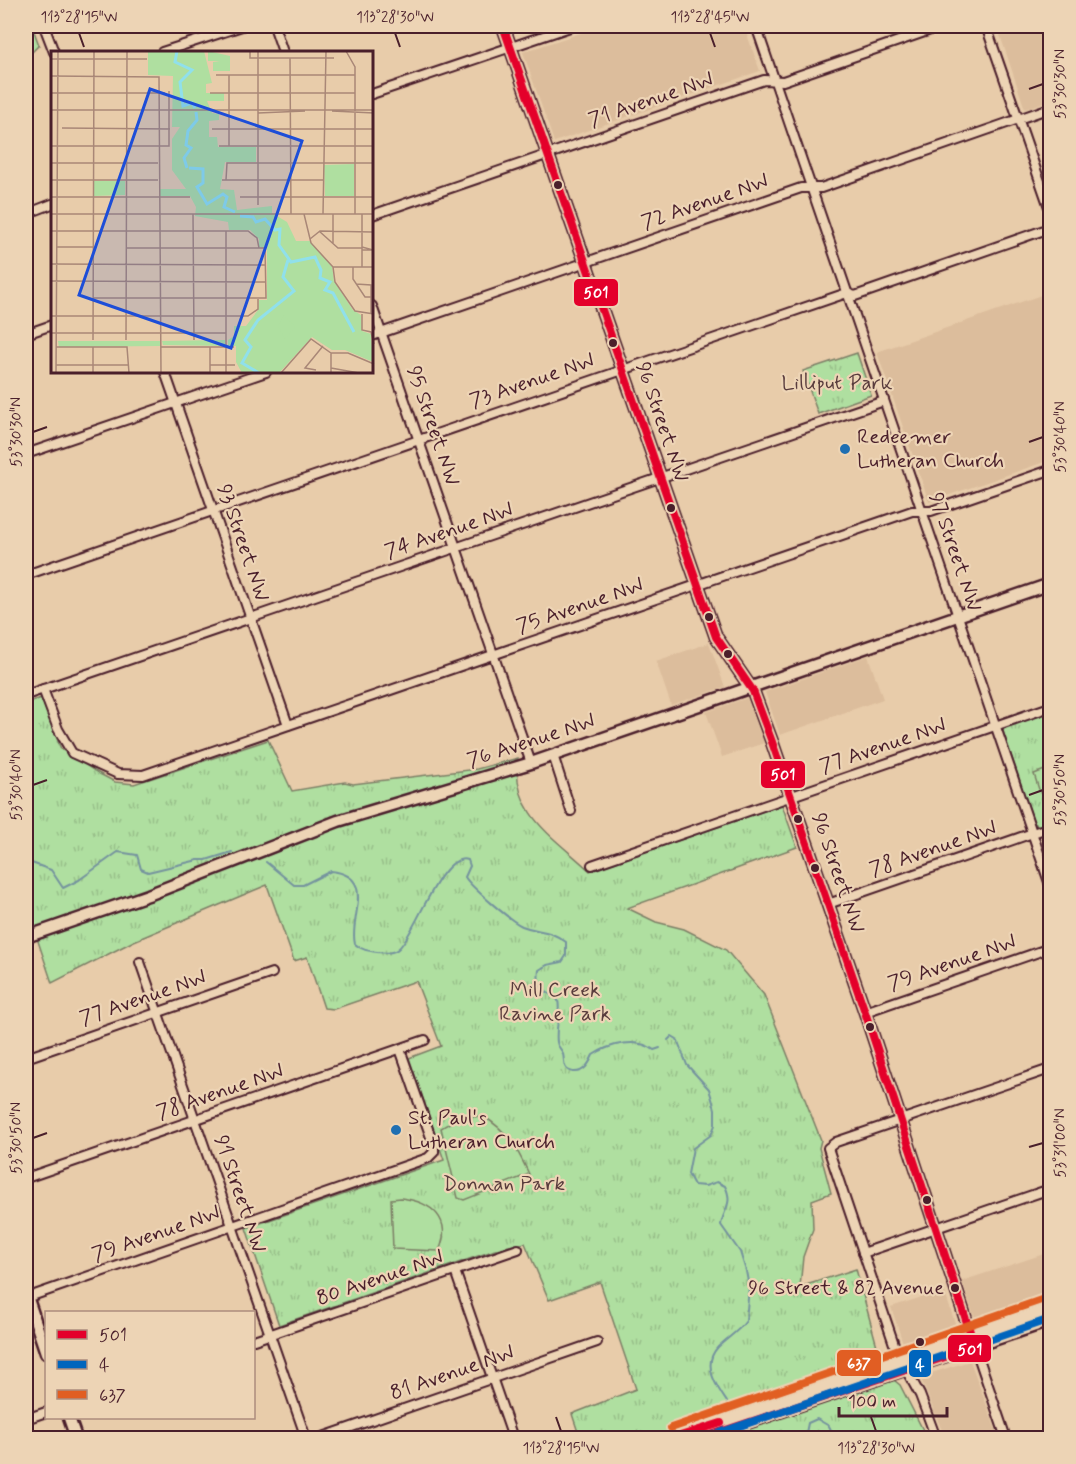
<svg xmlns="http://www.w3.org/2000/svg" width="1076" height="1464" font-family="Mynerve,sans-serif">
<defs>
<pattern id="park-tufts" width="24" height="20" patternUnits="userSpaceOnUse" patternTransform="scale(1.5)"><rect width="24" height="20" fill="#afdfa0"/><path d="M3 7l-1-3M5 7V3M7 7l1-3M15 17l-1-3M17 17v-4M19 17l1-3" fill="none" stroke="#98bf8a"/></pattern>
</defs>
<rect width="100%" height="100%" fill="#e8ccaa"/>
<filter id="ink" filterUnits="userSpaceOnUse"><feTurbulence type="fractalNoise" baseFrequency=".0167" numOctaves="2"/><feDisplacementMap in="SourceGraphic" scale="12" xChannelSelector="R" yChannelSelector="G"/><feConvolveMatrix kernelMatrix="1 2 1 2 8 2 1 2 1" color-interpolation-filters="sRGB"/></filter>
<g filter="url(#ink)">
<g fill="#dcbd9c">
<path d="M602 26H744L760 71 554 142 523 52Z"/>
<path d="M997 26H1050V100L1025 109Z"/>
<path d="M1050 292V460L929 502 877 352Z"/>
<path d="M709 643 725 687 671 705 656 661Z"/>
<path d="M868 656 883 699 780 735 765 692Z"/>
<path d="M747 698 764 743 722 757 706 712Z"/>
<path d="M1050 1252V1300L984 1323 975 1319 962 1281Z"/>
<path d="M944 1290 957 1329 904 1346 891 1307Z"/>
<path d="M970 1361 999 1438H945L922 1381 925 1375Z"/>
</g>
<g fill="url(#park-tufts)" stroke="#7c7f66" stroke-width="1.5">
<path d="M26 26H32L39 45 26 58Z"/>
<path d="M857 353 871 395 818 414 803 371Z"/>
<path d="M41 698 61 749 98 773 115 782 134 784 268 740 292 791 345 782 353 784 477 769 518 758C511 814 553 836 590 871L782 805 797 847 627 908 656 922 684 929 726 950 764 995 821 1140 819 1148 831 1193 812 1200 813 1229 803 1257 800 1287 856 1269 884 1372 900 1385 927 1438H580L572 1414 636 1389 600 1282 549 1300 525 1243 504 1247 279 1325 246 1228 444 1160 409 1058 441 1046 416 981 334 1009 324 1008 307 957 294 961 267 885 134 941 52 983 38 941 29 926 26 927V703Z"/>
<path d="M1050 711V822L1039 826 1034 823 1003 731 1005 727Z"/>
</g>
<g fill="#afdfa0" stroke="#7c7f66" stroke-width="1.5">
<path d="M1050 768V803L1048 804 1043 802 1034 774Z"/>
<path d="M483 1116C509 1132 516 1147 529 1174L464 1200 458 1198 441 1128 458 1118Z"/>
<path d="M401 1198C432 1202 453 1219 439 1251L393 1249 391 1199Z"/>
</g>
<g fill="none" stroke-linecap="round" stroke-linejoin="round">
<g stroke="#74939e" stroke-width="2">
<path d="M26 861 51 870 63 888 79 880 118 852 137 855 141 869 148 872 198 860H206L232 852"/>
<path d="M266 862 294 885H303L331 871C378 876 348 919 355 944 361 950 369 951 377 952 385 953 393 954 399 948 417 931 441 851 468 860L470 866 465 877C471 887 511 921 522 926 540 933 547 928 566 942V956L562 962 547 965 539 970C536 992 545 989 558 1000 561 1014 555 1028 557 1042 557 1047 562 1049 563 1054 565 1062 562 1070 573 1072 584 1073 589 1064 593 1055 610 1044 637 1037 654 1050L660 1048"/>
<path d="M668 1040 672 1036 677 1039 687 1065 709 1089 715 1109V1125L711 1135 693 1148 688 1174 694 1185 705 1186 717 1182 725 1186C734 1204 723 1210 721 1225L740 1252 746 1271 749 1287 746 1321C739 1331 727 1338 718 1347 698 1368 723 1395 735 1414"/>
<path d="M744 1429 751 1438"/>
<path d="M805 1438 808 1423 817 1419 829 1426 835 1438"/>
</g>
<g stroke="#4a1f2b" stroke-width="12">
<g id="street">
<path d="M44 26 54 52"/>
<path d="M274 26 283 52"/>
<path d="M756 26 1050 885"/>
<path d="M986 26 1050 210"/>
<path d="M162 52 242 26"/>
<path d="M372 94 573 26"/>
<path d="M26 214 52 204"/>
<path d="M372 215 764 80 783 81 942 26"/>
<path d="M372 306 531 763"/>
<path d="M26 334 52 325"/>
<path d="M372 336 801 188H821L1050 108"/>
<path d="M165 372 288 725"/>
<path d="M26 454 266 372"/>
<path d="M26 575 838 296 847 293 855 296 1050 228"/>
<path d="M43 689 58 729 72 753 118 774 143 775 912 511H931L1050 470"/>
<path d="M26 695 884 401"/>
<path d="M553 755 571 811"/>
<path d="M592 865 1050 707"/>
<path d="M828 904 1050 827"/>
<path d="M140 962 306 1438"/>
<path d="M865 1012 1050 948"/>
<path d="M26 1058 272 973"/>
<path d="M26 1178 425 1040"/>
<path d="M863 1253 1050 1189"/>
<path d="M455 1271 513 1438"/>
<path d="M26 1298 428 1158 434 1152V1146L400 1049"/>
<path d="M254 1340 518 1249"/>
<path d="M975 1347 1006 1438"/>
<path d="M26 1419 46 1412"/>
<path d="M320 1438 597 1342"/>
<path d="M936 1438 920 1395 897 1353 828 1148 836 1142 1050 1069"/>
</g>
</g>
<g stroke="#4a1f2b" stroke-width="15">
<g id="secondary">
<path d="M503 26 716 637 753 691 772 742 865 1012 975 1347"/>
<path d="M26 937 148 895 338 821 531 763 1050 584"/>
<path d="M26 1293 46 1353"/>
<path d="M69 1418 76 1438"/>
<path d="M674 1438 1050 1308"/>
<path d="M702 1438 1050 1321"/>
</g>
</g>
<use href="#street" stroke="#edd4b5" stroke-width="8"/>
<use href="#secondary" stroke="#edd4b5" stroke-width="10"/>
<g stroke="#edd4b5" stroke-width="12">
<g id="bus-1">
<path d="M503 26 716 637 753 691 772 742 865 1012 975 1347 702 1438"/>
<path d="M674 1438 721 1423"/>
</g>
</g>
<g stroke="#edd4b5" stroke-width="12">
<path id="bus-2" d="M705 1438 1050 1319"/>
</g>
<g stroke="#edd4b5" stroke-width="12">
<path id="bus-3" d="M671 1428 1047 1298"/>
</g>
<use href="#bus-1" stroke="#e4002b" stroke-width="8"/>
<use href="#bus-2" stroke="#0065bd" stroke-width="8"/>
<use href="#bus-3" stroke="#e15e23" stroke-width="8"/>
</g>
</g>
<path fill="none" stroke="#4a1f2b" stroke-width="2" d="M79 33 84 47M395 33 400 47M710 33 715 47M1029 89 1043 84M33 432 47 427M1029 442 1043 437M33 785 47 780M1029 795 1043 790M33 1138 47 1133M1029 1147 1043 1143M556 1417 561 1431M871 1417 876 1431"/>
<g fill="#4a1f2b" stroke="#edd4b5" stroke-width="2">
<circle cx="558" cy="185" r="5"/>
<circle cx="613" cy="343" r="5"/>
<circle cx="671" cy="508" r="5"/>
<circle cx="709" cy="617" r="5"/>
<circle cx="728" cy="654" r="5"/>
<circle cx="798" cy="819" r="5"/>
<circle cx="815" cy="868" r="5"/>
<circle cx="870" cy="1027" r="5"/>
<circle cx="927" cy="1200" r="5"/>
<circle cx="955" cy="1288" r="5"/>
<circle cx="920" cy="1342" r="5"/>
</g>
<g fill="#1f6fb2" stroke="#edd4b5" stroke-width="2">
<circle cx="845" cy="449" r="6"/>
<circle cx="396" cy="1130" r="6"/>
</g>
<g text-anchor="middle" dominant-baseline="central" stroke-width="4.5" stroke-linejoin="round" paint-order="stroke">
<g font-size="20" fill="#4a1f2b" stroke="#edd4b5" text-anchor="end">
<text x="944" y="1288">96 Street &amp; 82 Avenue</text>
</g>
<g font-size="21" fill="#4a1f2b" stroke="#edd4b5">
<text transform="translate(651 100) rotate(-19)">71 Avenue NW</text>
<text transform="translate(705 202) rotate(-19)">72 Avenue NW</text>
<text transform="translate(532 381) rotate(-19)">73 Avenue NW</text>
<text transform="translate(662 422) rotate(71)">96 Street NW</text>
<text transform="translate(433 426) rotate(71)">95 Street NW</text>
<text transform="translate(449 531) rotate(-19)">74 Avenue NW</text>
<text transform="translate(243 543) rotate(71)">93 Street NW</text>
<text transform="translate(955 552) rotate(71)">97 Street NW</text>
<text transform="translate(580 606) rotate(-19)">75 Avenue NW</text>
<text transform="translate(531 741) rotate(-18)">76 Avenue NW</text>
<text transform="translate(883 746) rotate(-19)">77 Avenue NW</text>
<text transform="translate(933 849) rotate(-19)">78 Avenue NW</text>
<text transform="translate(838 873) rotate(71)">96 Street NW</text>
<text transform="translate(952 963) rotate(-19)">79 Avenue NW</text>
<text transform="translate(143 998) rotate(-19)">77 Avenue NW</text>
<text transform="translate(220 1092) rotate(-19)">78 Avenue NW</text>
<text transform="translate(240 1194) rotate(71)">91 Street NW</text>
<text transform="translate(156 1234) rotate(-19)">79 Avenue NW</text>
<text transform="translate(380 1278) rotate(-19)">80 Avenue NW</text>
<text transform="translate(452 1373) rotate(-19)">81 Avenue NW</text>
</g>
<g font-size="21" fill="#593c3d" stroke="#edd4b5">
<text x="837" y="383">Lilliput Park</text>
<text x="555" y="990">Mill Creek<tspan x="555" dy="24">Ravine Park</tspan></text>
<text x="504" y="1184">Donnan Park</text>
</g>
<g font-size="21" fill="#4a1f2b" stroke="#edd4b5" text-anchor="start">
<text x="857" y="437">Redeemer<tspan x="857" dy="24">Lutheran Church</tspan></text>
<text x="408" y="1118">St. Paul's<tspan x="408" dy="24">Lutheran Church</tspan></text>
</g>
</g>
<g transform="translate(51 51)">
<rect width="322" height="322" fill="#e8ccaa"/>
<path d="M97 0H153L161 32 155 33V42H173V50H156L161 62 168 63V69L158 70V86H166L167 96H205V111H174L169 138 183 139 186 159 221 155V162L236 171 245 190H259L281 215 283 230 302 259 310 264 311 280 320 283 322 311 294 299H281L261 286 228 322H191L185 311V295H177V289L183 285V275H195L207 259 208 249H216V197L208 196V188L199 179H178L177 171 144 165 145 156 139 145H109V138H135L121 119V88L129 76H121L122 25 97 24ZM303 113V145H274L273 114ZM43 130H74V144L43 145ZM174 289V295L112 294 111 290ZM7 290H109V295L8 296Z" fill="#afdfa0"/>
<path d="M157 0 179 5V20H162V11L169 10H157ZM233 264 244 276 234 288 227 275Z" fill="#afdfa0"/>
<path fill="none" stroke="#90e0eb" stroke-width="3" d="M126 0 124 11 141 19 129 31 132 55 141 52 144 57M136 117 133 107 140 97 135 94 137 80 146 69 145 61M138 117 152 118V132L146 136 156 153 172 143 176 146 173 156 184 161M189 165 202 166 205 171 214 168 224 179 229 178 228 194 240 211 264 206 270 219 269 227 279 231 274 239 282 242 303 281M208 322 191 312 200 296 194 289 207 269 243 240 232 226 237 209"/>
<path fill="none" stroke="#a98777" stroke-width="1.5" d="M199 0V7H283M207 0V154M295 0 304 16V60M239 7 240 163M0 8H96M165 24H304M178 24V95M0 25 108 26 110 322M0 42H114M159 42H304M0 59H323M281 60 323 62M207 62 254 60M304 62V163M11 77 119 78M161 78H323M0 95H118V40M168 95H323M0 112H107M0 129H107M171 129H272M175 129 176 112H323M0 146H139M189 146H323M0 163H323M142 163 143 289M253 163 260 192 282 216M272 163 275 0M282 163V192M311 163V216M0 180H197L206 187 208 197M175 180V322M268 180 287 197H311M259 188 269 180 321 181M6 196H42M311 196 322 199H311M0 213 215 214M282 216 284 231 304 260 323 263M282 216H323M302 216V228L314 246H320M0 230 215 231M305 233 320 234V263M42 247H215L214 197H75M311 263V279L320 281 323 293M0 265H197L207 258V248M0 282H175M42 289 43 0M75 289 76 0M5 296H76L78 322M110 296H183M159 296V322M280 302V322M5 314H77M159 314H184M280 317 308 322M265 319 254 317 272 295M5 322 7 0M42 322V296M230 322 260 288 280 302H297L323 313"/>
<path fill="#1d4ed8" fill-opacity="0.15" stroke="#1d4ed8" stroke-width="3" d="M99 38 251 90 180 297 28 244Z"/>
<rect width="322" height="322" fill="none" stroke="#4a1f2b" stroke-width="3"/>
</g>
<g stroke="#edd4b5" stroke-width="2">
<rect x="573" y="278" width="46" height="29" rx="6" fill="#e4002b"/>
<rect x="760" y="760" width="46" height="29" rx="6" fill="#e4002b"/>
<rect x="947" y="1334" width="45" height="29" rx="6" fill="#e4002b"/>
<rect x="836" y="1349" width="46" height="28" rx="6" fill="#e15e23"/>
<rect x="908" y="1349" width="24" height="29" rx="6" fill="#0065bd"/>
</g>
<g font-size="16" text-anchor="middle" font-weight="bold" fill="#fff">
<text x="596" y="298">501</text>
<text x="783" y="780">501</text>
<text x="970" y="1355">501</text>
<text x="859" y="1369">637</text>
<text x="920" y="1370">4</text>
</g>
<rect width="1076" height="1464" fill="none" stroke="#edd4b5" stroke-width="66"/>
<rect x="45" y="1311" width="210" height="108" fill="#edd4b5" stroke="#ac8c7e" stroke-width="1.5"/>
<rect x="57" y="1330" width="30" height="9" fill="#e4002b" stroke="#ac8c7e" stroke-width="1.5"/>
<text x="99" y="1341" font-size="18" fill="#4a1f2b">501</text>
<rect x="57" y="1360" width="30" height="9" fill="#0065bd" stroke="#ac8c7e" stroke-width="1.5"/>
<text x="99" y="1371" font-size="18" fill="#4a1f2b">4</text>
<rect x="57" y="1390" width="30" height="9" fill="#e15e23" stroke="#ac8c7e" stroke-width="1.5"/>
<text x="99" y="1401" font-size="18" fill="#4a1f2b">637</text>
<path d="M839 1407v9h108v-9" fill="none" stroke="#4a1f2b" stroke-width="3"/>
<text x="848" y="1407" font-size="18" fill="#4a1f2b" stroke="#edd4b5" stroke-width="4.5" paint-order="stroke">100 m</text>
<rect x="33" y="33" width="1010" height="1398" fill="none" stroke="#4a1f2b" stroke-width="2"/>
<g font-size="15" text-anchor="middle" fill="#4a1f2b">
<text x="79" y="22">113°28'15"W</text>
<text x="395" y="22">113°28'30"W</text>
<text x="710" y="22">113°28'45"W</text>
<text transform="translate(1060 84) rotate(-90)" y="5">53°30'30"N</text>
<text transform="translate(16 432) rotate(-90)" y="5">53°30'30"N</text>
<text transform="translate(1060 437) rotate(-90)" y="5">53°30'40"N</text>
<text transform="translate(16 785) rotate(-90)" y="5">53°30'40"N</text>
<text transform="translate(1060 790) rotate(-90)" y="5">53°30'50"N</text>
<text transform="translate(16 1138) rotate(-90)" y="5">53°30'50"N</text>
<text transform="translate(1060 1143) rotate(-90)" y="5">53°31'00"N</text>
<text x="561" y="1453">113°28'15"W</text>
<text x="876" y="1453">113°28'30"W</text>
</g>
</svg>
